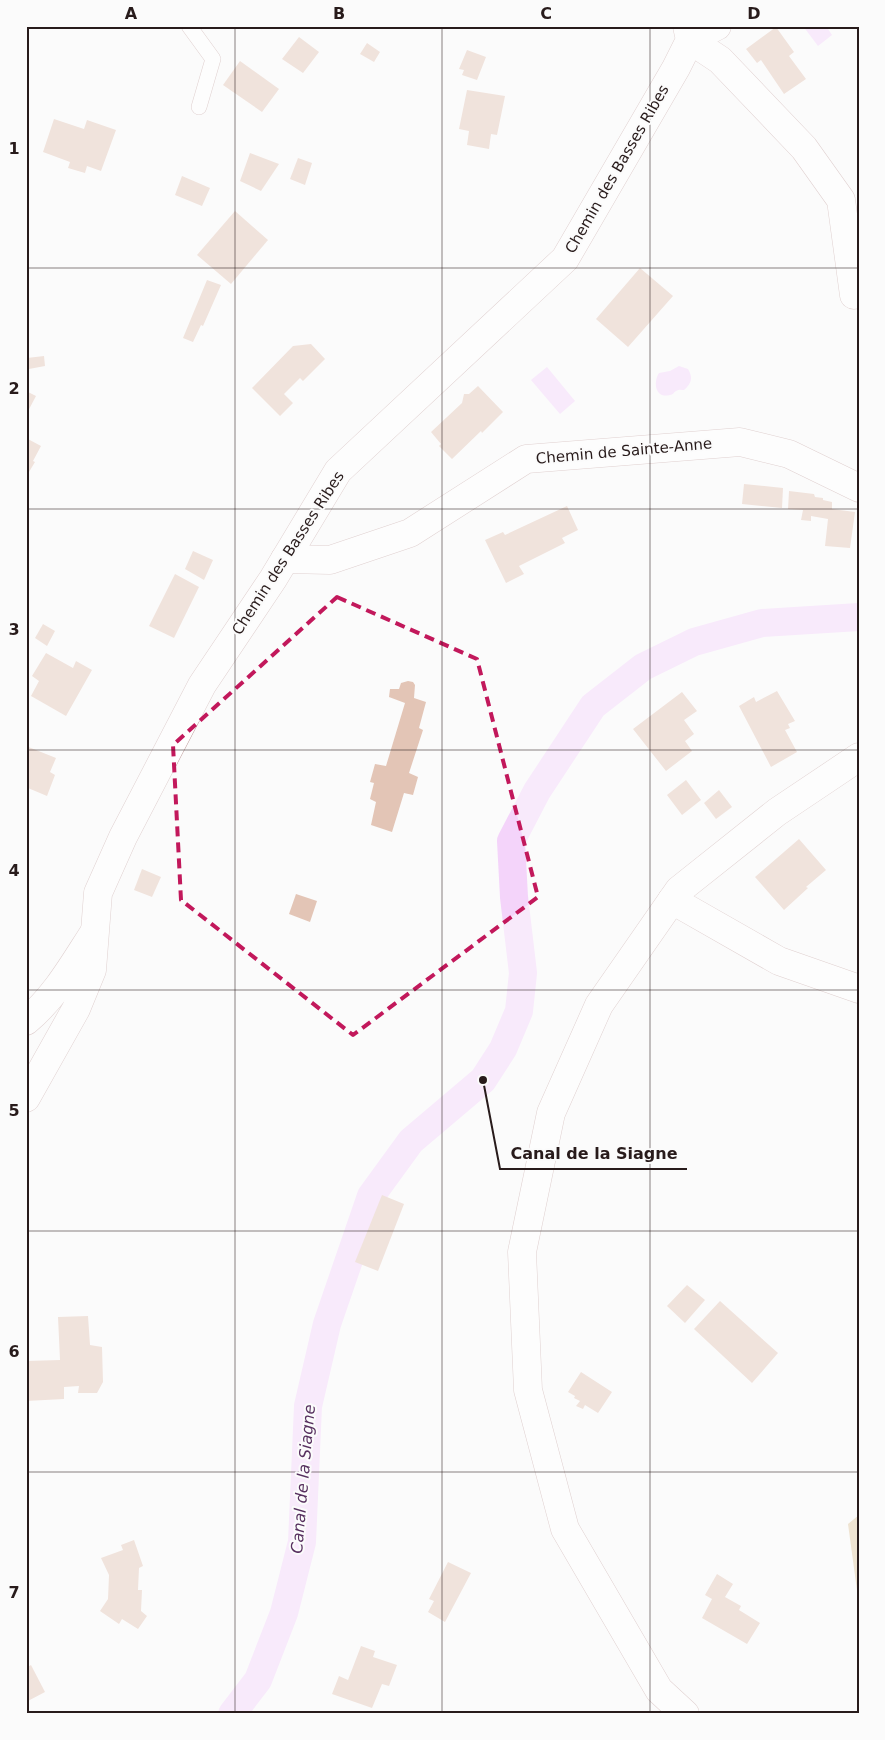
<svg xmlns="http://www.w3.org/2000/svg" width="885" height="1740" font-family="'DejaVu Sans',sans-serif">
<rect width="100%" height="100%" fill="#fbfbfb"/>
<path fill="#e0c79f" d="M859 1515V1605L848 1524Z"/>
<g fill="#f4d4fa">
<path d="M803 26H826L832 35 818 46Z"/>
<path d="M679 366 688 369C693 377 692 383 684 390 682 390 679 389 676 391 674 392 673 395 670 395 655 399 653 382 659 373L670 371Z"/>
<path d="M547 367 575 401 560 414 531 380Z"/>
</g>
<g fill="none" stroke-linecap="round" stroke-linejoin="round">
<path stroke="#f4d4fa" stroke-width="28" d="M232 1714 258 1680 284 1613 302 1542 308 1406 327 1324 371 1196 411 1141 483 1080 503 1049 519 1011 523 973 514 897 511 841 537 791 593 706 643 667 694 642 762 623 859 617"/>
</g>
<g fill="#e3c5b6">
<path d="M776 27 794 52 789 56 806 79 784 94 761 60 757 63 746 49Z"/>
<path d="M299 37 319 52 303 73 282 59Z"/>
<path d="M367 43 380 52 374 62 360 54Z"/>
<path d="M467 50 486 57 477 80 462 75 464 70 459 69Z"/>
<path d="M240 61 279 89 262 112 223 85Z"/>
<path d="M467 90 505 96 497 135 491 134 489 149 467 145 469 131 459 129Z"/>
<path d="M54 119 84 129 87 120 116 130 101 171 87 166 85 173 68 168 70 162 43 152Z"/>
<path d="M250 153 279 164 261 191 240 181Z"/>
<path d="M298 158 312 163 305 185 290 179Z"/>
<path d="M182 176 210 188 202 206 175 195Z"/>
<path d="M235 211 268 240 231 284 197 255Z"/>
<path d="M640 268 673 296 628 347 596 319Z"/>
<path d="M207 280 221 285 203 326 201 325 193 342 183 338Z"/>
<path d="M311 344 325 359 303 381 300 378 284 394 293 403 280 416 252 388 293 346Z"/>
<path d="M44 356 45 366 29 369 27 358Z"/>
<path d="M478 386 503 412 482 433 481 431 452 459 439 446 441 444 431 432 462 403 464 394H469Z"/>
<path d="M26 391 36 396 26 415Z"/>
<path d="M26 438 41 446 33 461 35 462 26 477Z"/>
<path d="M744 484 783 488 782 508 742 504Z"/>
<path d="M789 491 814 494 815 497 823 498V500L832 502V509L855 512 850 548 825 546 828 519 811 516V521L801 520 803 510 788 509Z"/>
<path d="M567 506 578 530 562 538 565 543 519 566 524 574 506 583 485 540 503 532 505 535Z"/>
<path d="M193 551 213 560 204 580 185 569Z"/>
<path d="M175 574 199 587 174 638 149 626Z"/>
<path d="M43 624 55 631 47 646 35 638Z"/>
<path d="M46 653 73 668 76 661 92 670 66 716 31 696 39 681 32 676Z"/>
<path d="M408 681 413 682 415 685 414 698 426 702 419 728 423 730 409 773 418 777 413 795 404 793 392 832 371 825 376 802 370 799 374 783 370 782 375 764 386 766 405 703 389 697 390 689H399L401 683Z"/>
<path d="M777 691 795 721 788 724 790 728 785 730 797 752 771 767 739 706 754 697 756 702Z"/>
<path d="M682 692 697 711 684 720 694 734 685 741 692 751 666 771 633 729Z"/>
<path d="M26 746 56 758 50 772 55 775 47 796 28 788 26 792Z"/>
<path d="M686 780 701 800 682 815 667 795Z"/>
<path d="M719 790 732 807 716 819 704 803Z"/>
<path d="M799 839 826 870 806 887 808 888 784 910 755 877Z"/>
<path d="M142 869 161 877 152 897 134 890Z"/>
<path d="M296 894 317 901 310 922 289 914Z"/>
<path d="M382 1195 404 1204 378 1271 355 1262Z"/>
<path d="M687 1285 705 1300 685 1323 667 1306Z"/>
<path d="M720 1301 778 1353 752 1383 694 1329Z"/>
<path d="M88 1316 90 1345 102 1347 103 1382 97 1393H78L79 1386 64 1387V1399L26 1401V1361L60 1360 58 1317Z"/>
<path d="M581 1372 612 1392 598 1413 585 1405 583 1409 576 1406 580 1401 574 1398 575 1396 568 1392Z"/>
<path d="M134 1540 143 1566 139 1568 138 1590H142L141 1611 147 1616 138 1629 122 1619 119 1624 100 1611 108 1599 109 1575 101 1558 123 1550 121 1545Z"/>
<path d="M448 1562 471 1573 445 1622 428 1612 434 1601 429 1599Z"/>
<path d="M717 1574 733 1584 725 1597 741 1606 739 1610 760 1623 747 1644 702 1618 712 1599 705 1595Z"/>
<path d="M361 1646 375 1651 373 1657 397 1665 389 1686 382 1684 372 1708 332 1694 339 1676 348 1680Z"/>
<path d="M31 1665 45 1692 26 1702V1668Z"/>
</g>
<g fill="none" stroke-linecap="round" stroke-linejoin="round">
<g stroke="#bf9d9c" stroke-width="16">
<path id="lane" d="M189 26 213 59 199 107"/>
</g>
<g stroke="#bf9d9c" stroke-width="29">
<g id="street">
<path d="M717 26 690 40 720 60 804 148 841 200 854 295"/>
<path d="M285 559 330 560 410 533 526 459 740 442 789 454 859 488"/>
<path d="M672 900 779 961 859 989"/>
<path d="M26 1021C55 997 73 965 93 934"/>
<path d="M26 1098 76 1009 92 970 98 893 123 837 202 685 273 579 338 471 565 259 676 68 690 40 687 26"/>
<path d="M685 1714 659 1690 565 1529 528 1390 522 1252 551 1113 599 1005 679 890 777 812 859 757"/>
</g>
</g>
<use href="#lane" stroke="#fff" stroke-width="15"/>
<use href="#street" stroke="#fff" stroke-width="28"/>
</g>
<path d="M0 0H885V1740H0ZM337 597 477 659 538 897 353 1035 181 900 173 745Z" fill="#fbfbfb" fill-opacity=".55" fill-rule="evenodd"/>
<path fill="none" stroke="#c2185b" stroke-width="4" stroke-dasharray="10 6" stroke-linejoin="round" d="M337 597 477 659 538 897 353 1035 181 900 173 745Z"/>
<path fill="none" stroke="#281b1b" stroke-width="1" stroke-opacity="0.55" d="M235 26V1714M442 26V1714M650 26V1714M26 268H859M26 509H859M26 750H859M26 990H859M26 1231H859M26 1472H859"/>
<g text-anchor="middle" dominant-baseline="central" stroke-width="4" stroke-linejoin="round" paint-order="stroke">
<g font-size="15" fill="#281b1b" stroke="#fbfbfb">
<text transform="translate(617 169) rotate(-60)">Chemin des Basses Ribes</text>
<text transform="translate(624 451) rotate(-5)">Chemin de Sainte-Anne</text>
<text transform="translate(288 553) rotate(-57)">Chemin des Basses Ribes</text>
</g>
<g font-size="16" font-style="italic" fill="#57305f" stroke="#fbfbfb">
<text transform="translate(303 1479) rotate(-85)">Canal de la Siagne</text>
</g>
</g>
<path fill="none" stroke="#281b1b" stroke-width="2" d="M483 1080L500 1169H687"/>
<circle fill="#281b1b" stroke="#fbfbfb" stroke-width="2" cx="483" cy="1080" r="5"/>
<g font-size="16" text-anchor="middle" font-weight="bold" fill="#281b1b" stroke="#fbfbfb" stroke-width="4" stroke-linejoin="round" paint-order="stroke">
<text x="594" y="1159">Canal de la Siagne</text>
</g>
<rect width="885" height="1740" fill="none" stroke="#fbfbfb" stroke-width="55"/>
<rect x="28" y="28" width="830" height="1684" fill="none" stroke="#281b1b" stroke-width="2"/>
<g font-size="16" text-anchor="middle" font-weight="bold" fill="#281b1b">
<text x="131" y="19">A</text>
<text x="339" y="19">B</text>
<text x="546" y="19">C</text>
<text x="754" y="19">D</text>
<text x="14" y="154">1</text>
<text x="14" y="394">2</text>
<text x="14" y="635">3</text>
<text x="14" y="876">4</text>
<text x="14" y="1116">5</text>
<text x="14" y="1357">6</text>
<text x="14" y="1598">7</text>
</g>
</svg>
